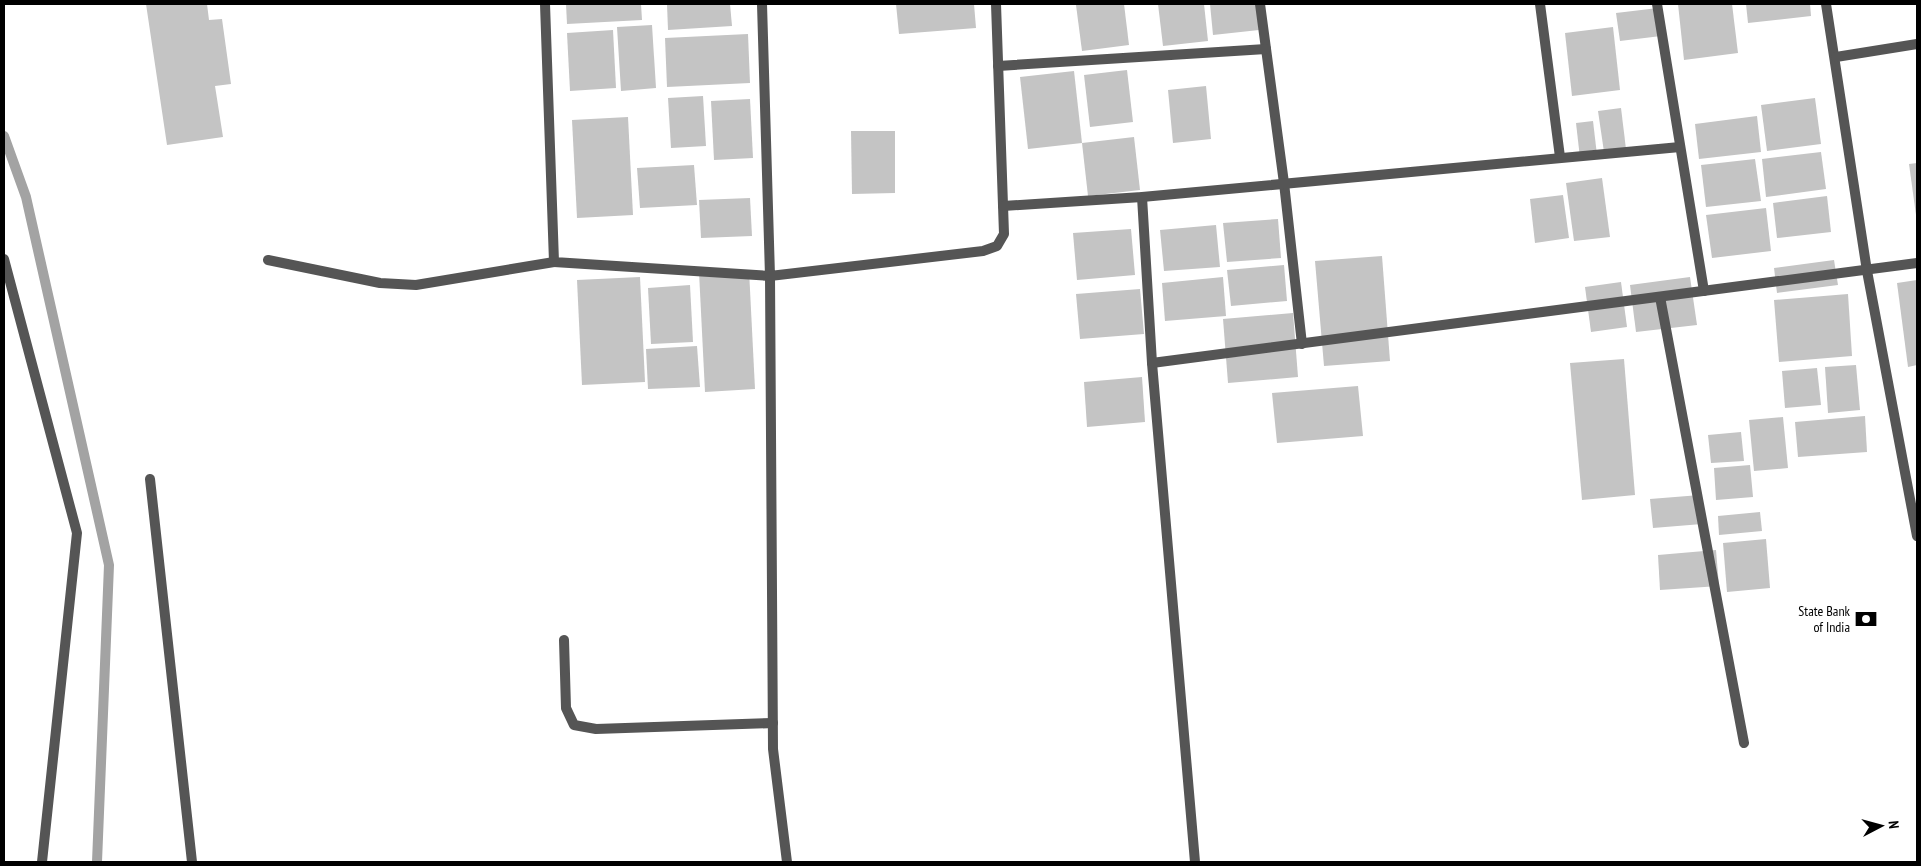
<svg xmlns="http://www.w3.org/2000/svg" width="1921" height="866" font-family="'PT Sans Narrow',sans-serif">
<rect width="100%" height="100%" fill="#fff"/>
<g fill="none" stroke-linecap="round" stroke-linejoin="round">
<path stroke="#a3a3a3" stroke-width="10" d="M4 136 26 197 109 565 97 862"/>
</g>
<g fill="#c4c4c4">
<path d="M146 4H207L209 20 222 19 231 84 215 86 223 137 167 145Z"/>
<path d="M566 4H641L642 20 567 24Z"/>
<path d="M667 4H730L732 26 668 30Z"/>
<path d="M896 4H974L976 28 899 34Z"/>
<path d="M1091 4H1124L1129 45 1082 51 1076 5Z"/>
<path d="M1158 4H1204L1208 41 1163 46Z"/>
<path d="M1210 4H1256L1259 30 1213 35Z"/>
<path d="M1678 4H1732L1738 53 1684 60Z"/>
<path d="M1746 4H1810L1811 16 1748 23Z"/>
<path d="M1658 8 1661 36 1620 41 1616 13Z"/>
<path d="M652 25 656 88 621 91 617 27Z"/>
<path d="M1613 27 1620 90 1572 96 1565 33Z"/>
<path d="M613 30 616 88 570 91 567 33Z"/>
<path d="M748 34 750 83 667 87 665 38Z"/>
<path d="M1127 70 1133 122 1090 127 1084 75Z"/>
<path d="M1074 71 1082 143 1028 149 1020 77Z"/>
<path d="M1206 86 1211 139 1173 143 1168 90Z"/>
<path d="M703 96 706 146 671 148 668 98Z"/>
<path d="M1815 98 1821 144 1767 151 1761 105Z"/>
<path d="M750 99 753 158 714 160 711 101Z"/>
<path d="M1621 108 1626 149 1604 152 1598 111Z"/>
<path d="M1757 116 1761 152 1699 159 1695 124Z"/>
<path d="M628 117 633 215 577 218 572 120Z"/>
<path d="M1593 121 1597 155 1580 158 1576 123Z"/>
<path d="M851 131H895V193L852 194Z"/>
<path d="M1134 137 1140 190 1088 196 1082 143Z"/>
<path d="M1821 152 1826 189 1766 197 1762 159Z"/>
<path d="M1755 159 1761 201 1706 207 1701 165Z"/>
<path d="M1917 163V215H1916L1909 164Z"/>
<path d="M694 165 697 205 640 208 637 168Z"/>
<path d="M1602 178 1610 237 1574 241 1566 183Z"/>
<path d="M1563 195 1569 238 1535 243 1530 199Z"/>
<path d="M1827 196 1831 232 1777 238 1773 203Z"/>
<path d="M750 198 752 236 701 238 699 200Z"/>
<path d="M1766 208 1771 251 1712 258 1706 215Z"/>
<path d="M1278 219 1281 258 1227 262 1223 223Z"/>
<path d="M1216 225 1220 267 1164 271 1160 230Z"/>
<path d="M1131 229 1135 275 1077 280 1073 233Z"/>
<path d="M1382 256 1390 361 1324 366 1315 261Z"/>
<path d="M1834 260 1838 285 1777 293 1774 268Z"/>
<path d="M1284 265 1287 301 1231 306 1227 270Z"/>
<path d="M749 270 755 389 705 392 699 272Z"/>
<path d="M640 277 645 382 582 385 577 280Z"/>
<path d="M1223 277 1226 316 1165 321 1162 283Z"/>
<path d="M1690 277 1697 325 1636 332 1630 285Z"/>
<path d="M1917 280V365L1908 367 1897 283Z"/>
<path d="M1621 282 1627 327 1591 332 1585 287Z"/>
<path d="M690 285 693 342 651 344 648 288Z"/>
<path d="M1140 289 1144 334 1080 339 1076 294Z"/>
<path d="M1848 294 1852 356 1779 362 1774 300Z"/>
<path d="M1293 313 1298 377 1228 383 1223 319Z"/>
<path d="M697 346 700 387 648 389 646 349Z"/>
<path d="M1624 359 1635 495 1582 500 1570 363Z"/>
<path d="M1856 365 1860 410 1828 413 1825 367Z"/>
<path d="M1817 368 1821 405 1785 408 1782 371Z"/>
<path d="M1142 377 1145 422 1087 427 1084 382Z"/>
<path d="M1358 386 1363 436 1277 443 1272 393Z"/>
<path d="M1865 416 1867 452 1798 457 1795 422Z"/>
<path d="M1783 417 1788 468 1754 471 1749 420Z"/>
<path d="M1741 432 1744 461 1711 463 1708 435Z"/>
<path d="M1750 465 1753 497 1716 500 1714 468Z"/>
<path d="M1700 495 1702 524 1653 528 1650 499Z"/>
<path d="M1760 512 1762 531 1719 535 1718 516Z"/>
<path d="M1766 539 1770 588 1727 592 1723 543Z"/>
<path d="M1716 550 1719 586 1660 590 1658 555Z"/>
</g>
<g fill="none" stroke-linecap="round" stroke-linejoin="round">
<g stroke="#555" stroke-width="10">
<path d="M268 260 380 283 416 285 554 262"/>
<path d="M564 640 566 708 574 725 596 729 773 723"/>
</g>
<g stroke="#555" stroke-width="10">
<path d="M545 4 554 262 770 276 773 749 787 862"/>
<path d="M762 4 770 276 983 251 997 246 1004 234 996 4"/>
<path d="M1260 4 1284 183 1302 344"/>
<path d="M1540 4 1560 157"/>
<path d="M1657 4 1704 291"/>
<path d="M1826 4 1867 271 1917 536"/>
<path d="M1836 57 1917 44"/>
<path d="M998 66 1266 49"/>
<path d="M1142 197 1152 363 1195 862"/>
<path d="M1003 206 1142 197 1680 147"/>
<path d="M4 259 77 533 42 862"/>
<path d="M1660 297 1744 743"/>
<path d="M1152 363 1917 263"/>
<path d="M150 479 192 862"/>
</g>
</g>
<defs>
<g id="bank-bare" transform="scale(1.725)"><path d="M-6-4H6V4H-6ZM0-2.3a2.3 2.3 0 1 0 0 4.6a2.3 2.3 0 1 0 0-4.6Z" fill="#000" stroke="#fff" stroke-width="2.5" paint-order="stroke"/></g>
</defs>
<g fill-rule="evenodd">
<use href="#bank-bare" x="1866" y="619"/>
</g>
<g text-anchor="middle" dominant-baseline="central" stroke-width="4.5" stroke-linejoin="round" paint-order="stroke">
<g font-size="14" fill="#000" stroke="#fff" text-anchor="end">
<text x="1850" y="611">State Bank<tspan x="1850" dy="16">of India</tspan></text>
</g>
</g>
<rect width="1921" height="866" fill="none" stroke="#000000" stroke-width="10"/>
<g transform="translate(1881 826) rotate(84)" stroke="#ffffff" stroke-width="4" paint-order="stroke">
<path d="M0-4L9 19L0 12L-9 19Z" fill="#000000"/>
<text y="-8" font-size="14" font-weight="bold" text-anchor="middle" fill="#000000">N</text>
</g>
</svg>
